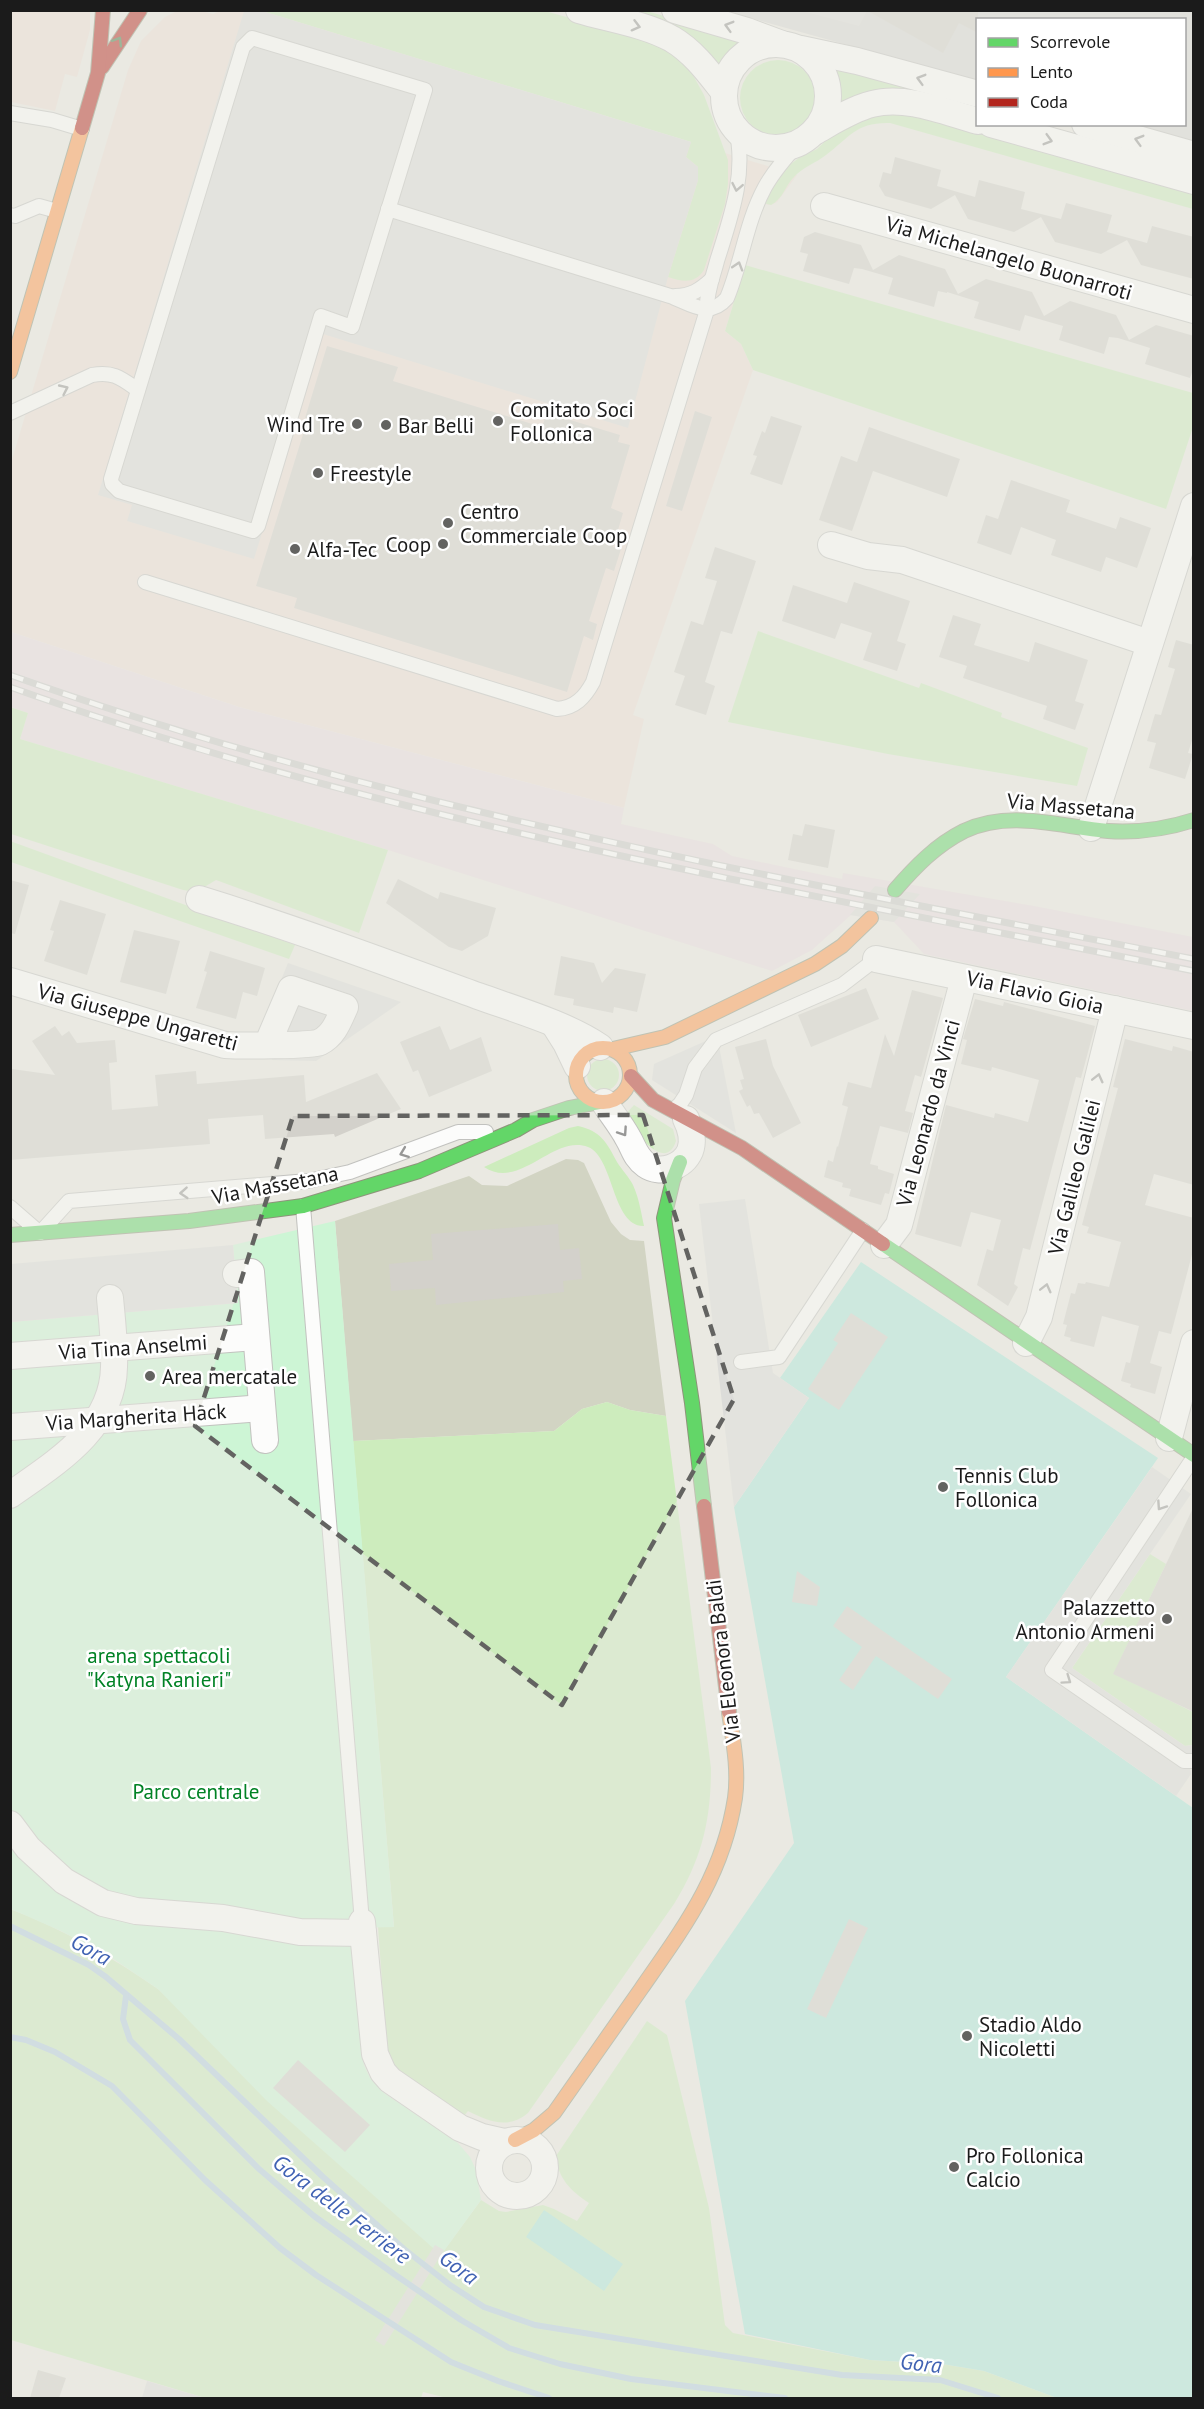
<svg xmlns="http://www.w3.org/2000/svg" width="1204" height="2409" font-family="'PT Sans',sans-serif">
<rect width="100%" height="100%" fill="#eae9e2"/>
<g fill="#eeded6">
<path d="M11 11H90V30L77 77 65 74 55 111 11 102Z"/>
<path d="M177 11H202L213 14 220 11H262L797 175 777 202 771 205 763 204 725 331 741 344 753 370 633 715 644 719 624 808 239 707 11 632V463L128 70 141 41 165 17Z"/>
</g>
<path fill="#e9dce0" d="M11 632 239 707 624 808 621 824 713 844 732 856 842 879 843 873 1034 906 1193 937V1011L924 954 894 922 851 915 812 950 772 971 388 850 20 739 28 713 11 707Z"/>
<path fill="#d8d7d4" d="M725 11H1193V141L1134 125 1184 124V20H978L977 81Z"/>
<path fill="#d2d4c3" d="M566 1159 578 1160 584 1163 611 1222 621 1234 630 1240 644 1241 666 1416 630 1410 607 1402 582 1409 554 1431 353 1441 335 1221 469 1176 482 1185 507 1186Z"/>
<g fill="#cdecbd">
<path d="M262 11H545L652 41 663 46 689 68 704 95 728 160V184L725 204 704 270C695 284 683 282 668 277L698 180V167L686 157 691 142Z"/>
<path d="M609 11H646L745 38 731 49 715 71Z"/>
<circle cx="778" cy="98" r="38"/>
<path d="M830 62 977 102V112L840 106 838 79Z"/>
<path d="M897 109 1194 190 1193 209 890 123C856 122 850 137 826 155 816 163 803 167 794 177 785 186 783 199 771 205L763 203 787 167 800 157 817 149 843 124Z"/>
<path d="M745 265 1193 393V427L1166 509 753 370 741 344 725 331Z"/>
<path d="M758 631 919 688 921 683 1002 713 1001 717 1088 748 1077 786 888 754 728 722Z"/>
<path d="M10 707 28 713 20 739 388 850 359 933 216 880 196 892 183 890 11 834Z"/>
<path d="M10 841 295 945 289 959 11 862Z"/>
<circle cx="603" cy="1075" r="16"/>
<path d="M634 1105 673 1129 676 1141C665 1175 632 1128 624 1116Z"/>
<path d="M578 1126C601 1131 607 1143 617 1162 622 1170 629 1177 633 1185 639 1198 641 1212 644 1226 612 1227 614 1157 588 1147 553 1134 520 1191 484 1167L569 1128Z"/>
<path d="M607 1402 630 1410 666 1416 711 1768C711 1820 702 1859 674 1904L528 2113C508 2130 488 2121 468 2111L464 2116 395 2068 387 2050 378 1927H394L353 1441 554 1431 582 1409Z"/>
<path d="M1150 1554 1166 1564 1114 1673 1193 1712V1745L1185 1746 1072 1668Z"/>
<path d="M10 1909C63 1929 112 1957 158 1989L442 2253 481 2200 499 2211 506 2212 543 2205 554 2209 577 2221 589 2203C571 2191 558 2179 556 2156L647 2021 667 2035 709 2208 725 2325 733 2333 870 2360 942 2364 984 2371 1057 2398H447L423 2392 421 2398H205L11 2340Z"/>
</g>
<path fill="#cdf5d5" d="M335 1221 394 1927 352 1928 364 2065 370 2078 384 2093 458 2143 470 2157 476 2170 481 2200 441 2255 267 2101 158 1989 112 1958 61 1931 11 1909V1322L238 1303 233 1245Z"/>
<g fill="#aae7d9">
<path d="M861 1262 1158 1458 1006 1677 1193 1808V2398H1057L984 2371 942 2364 870 2360 745 2334 685 2001 794 1843 734 1507 809 1398 780 1378Z"/>
<path d="M544 2210 623 2264 604 2291 526 2237Z"/>
</g>
<g fill="#dcdcd9">
<path d="M244 11H262L691 142 686 157 698 167V180L668 277 628 428 323 334 254 559 127 521 132 505 98 495Z"/>
<path d="M866 11H867L859 26 802 11Z"/>
<path d="M288 963 401 1002 316 1061 272 1060 261 1029Z"/>
<path d="M717 1036 736 1133 652 1080 654 1064Z"/>
<path d="M745 1199 773 1373 809 1398 734 1507 699 1204Z"/>
<path d="M233 1245 238 1303 11 1322V1264Z"/>
<path d="M1152 1467 1191 1494 1072 1668 1185 1746 1193 1745V1753L1187 1754 1191 1774 1176 1796 1006 1677Z"/>
<path d="M147 2381 205 2398H142Z"/>
</g>
<g fill="#dcdbd8">
<path d="M875 886 920 894 894 922 850 915Z"/>
<path d="M435 2245 444 2250 384 2346 375 2340Z"/>
</g>
<g fill="none" stroke-linecap="round" stroke-linejoin="round">
<g stroke="#b3cee1" stroke-width="6">
<path d="M10 1926 89 1965 106 1977 179 2039 322 2176 404 2249 450 2285 484 2307 535 2325 842 2375 940 2380 998 2398"/>
<path d="M126 1996 123 2019 130 2040 259 2169 314 2216 394 2274 461 2320 509 2348 560 2364 631 2379 785 2398"/>
<path d="M10 2037 26 2040 55 2052 112 2086 205 2180 280 2248 316 2275 451 2362 498 2381 549 2398"/>
</g>
</g>
<g fill="#d3d1cb">
<path d="M866 10H978V33L959 23 943 53Z"/>
<path d="M895 157 941 170 937 186 975 197 979 180 1025 192 1021 209 1061 219 1066 203 1112 215 1107 232 1147 243 1152 226 1194 237V279L1141 265 1127 240 1101 254 1055 242 1041 217 1014 232 968 219 955 195 931 209 885 196 879 186 883 172 891 174Z"/>
<path d="M815 232 861 245 873 270 899 255 945 269 958 294 986 279 1032 292 1044 316 1070 301 1116 315 1129 340 1156 325 1194 336V367L1190 378 1145 364 1150 348 1118 338 1109 337 1104 354 1059 340 1063 326 1025 315 1020 331 974 318 979 302 947 292V293L938 291 934 307 888 294 893 278 862 269 854 268 849 284 803 271 808 254 800 252 804 237Z"/>
<path d="M327 346 398 367 393 381 542 427 547 413 620 435 618 442 630 445 611 508 623 513 613 547 621 549 614 571 606 568 589 621 597 624 593 640 584 636 567 692 294 608 297 598 256 586 308 418H305Z"/>
<path d="M695 411 712 417 682 511 666 506Z"/>
<path d="M771 416 802 426 782 485 750 474 757 456 753 455 762 431 765 433Z"/>
<path d="M869 427 960 459 947 497 873 471 852 531 819 520 841 456 857 462Z"/>
<path d="M1011 480 1070 500 1066 512 1116 529 1120 517 1151 528 1137 568 1106 557 1101 572 1051 555 1056 540 1021 527 1011 555 977 543 986 515 998 519Z"/>
<path d="M715 547 756 561 732 634 721 631 705 682 715 686 706 715 675 705 685 676 674 672 691 621 703 625 717 581 705 578Z"/>
<path d="M854 582 910 601 897 641 906 644 897 671 863 660 872 633 841 623 835 639 782 621 793 585 847 603Z"/>
<path d="M953 615 981 624 974 645 1029 662 1035 642 1088 660 1075 701 1084 704 1075 730 1043 719 1047 706 963 678 967 666 939 657Z"/>
<path d="M1176 640 1194 645V734L1188 753 1193 754 1185 779 1149 768 1156 743 1147 741 1155 714 1161 715 1175 669 1168 667Z"/>
<path d="M805 824 835 830 828 868 788 860 793 834 802 836Z"/>
<path d="M398 879 438 899 440 892 496 908 488 936 462 951 449 947 386 903Z"/>
<path d="M10 880 29 885 15 934 10 933Z"/>
<path d="M60 900 106 914 87 975 44 961 54 931 50 930Z"/>
<path d="M134 930 180 941 166 994 120 982Z"/>
<path d="M210 951 265 968 257 996 243 992 236 1019 196 1008 207 972 204 971Z"/>
<path d="M561 956 594 963 602 983 615 968 646 974 637 1012 614 1007 613 1013 573 1005 574 999 554 995Z"/>
<path d="M866 988 879 1019 811 1047 798 1015Z"/>
<path d="M912 990 943 998 921 1077 915 1075 905 1111 913 1113 908 1133 880 1126 870 1164 878 1166V1169L894 1174 889 1194 885 1193 881 1205 849 1196 851 1189 842 1187 843 1183 824 1177 828 1160 833 1162 837 1146 838 1147 848 1107 842 1105 848 1082 871 1088 885 1034 894 1056Z"/>
<path d="M975 999 1003 1006 1004 1002 1095 1026 1081 1078 1076 1077 1030 1250 1023 1248 1014 1284 1018 1287 1008 1306 977 1285 987 1249 993 1251 1001 1220 971 1212 961 1247 915 1234 946 1105 994 1118 995 1113 1028 1122 1039 1080 992 1067 991 1071 961 1064 967 1040 963 1039Z"/>
<path d="M55 1026 62 1036 69 1031 77 1043 115 1040 117 1062 109 1063 112 1110 158 1106 155 1075 196 1071 197 1084 304 1075 306 1102 377 1073 401 1109 335 1137 334 1134 265 1139 263 1115 208 1119 210 1144 10 1160 12 1069 55 1075 32 1041Z"/>
<path d="M440 1026 450 1050 481 1037 492 1071 429 1097 418 1070 413 1072 400 1042Z"/>
<path d="M766 1039 773 1066 801 1123 773 1138 759 1113 754 1114 750 1105 747 1107 739 1091 743 1089 740 1080 744 1079 735 1047Z"/>
<path d="M1125 1039 1172 1051 1173 1046 1194 1052V1185L1154 1174 1145 1205 1194 1218V1247L1171 1334 1159 1331 1150 1363 1162 1367 1155 1394 1130 1387 1131 1384 1121 1381 1126 1362 1130 1363 1139 1326 1102 1316 1094 1347 1070 1341 1071 1338 1064 1336 1067 1325 1063 1324 1071 1293 1075 1294 1078 1283 1085 1284 1086 1282 1109 1287 1121 1242 1087 1233 1089 1227 1082 1225 1118 1088 1113 1087Z"/>
<path d="M558 1224 560 1250 579 1248 582 1279 563 1281 564 1292 436 1305 435 1288 391 1291 389 1264 433 1260 431 1234Z"/>
<path d="M851 1313 888 1337 839 1410 808 1389 838 1343 833 1340Z"/>
<path d="M1194 1506V1712L1113 1674Z"/>
<path d="M797 1571 820 1587 817 1606 792 1602Z"/>
<path d="M847 1606 952 1679 938 1699 876 1656 853 1690 839 1680 862 1647 833 1626Z"/>
<path d="M849 1919 868 1928 826 2018 807 2009Z"/>
<path d="M298 2060 370 2125 345 2152 273 2088Z"/>
<path d="M38 2370 66 2378 59 2398H30Z"/>
</g>
<g fill="none" stroke-linecap="round" stroke-linejoin="round">
<g stroke="#c2c2bf" stroke-width="16">
<g id="lane">
<path d="M252 38 425 90 352 327 321 316 258 526 253 531 119 491 112 484 111 479 243 47Z"/>
<path d="M10 113 52 120 82 129"/>
<path d="M388 209 670 296C691 304 709 319 727 298 742 262 746 222 765 187 774 171 786 157 799 143"/>
<path d="M10 215 15 216 39 206 57 211"/>
<path d="M675 296C691 296 700 290 712 279"/>
<path d="M10 413 92 375C113 371 121 378 138 390"/>
<path d="M145 582 557 709C575 708 585 697 593 682L707 310C706 293 713 277 717 261 730 219 747 174 736 129"/>
<path d="M673 1110 680 1104 686 1095 695 1068 716 1040 842 985 876 959"/>
<path d="M303 1206 362 1922"/>
<path d="M10 1207 40 1233 69 1201 308 1181 350 1172 458 1132H486"/>
<path d="M741 1362 779 1357 863 1230"/>
<path d="M1194 1457 1052 1670 1184 1761H1194"/>
</g>
</g>
<g stroke="#c2c2bf" stroke-width="28">
<g id="street">
<path d="M579 10C609 19 645 24 672 39 694 52 709 73 724 92"/>
<path d="M675 10 747 31 782 44"/>
<circle cx="776" cy="96" r="52"/>
<path d="M801 49 857 61 978 94"/>
<path d="M991 124 1194 181"/>
<path d="M1085 124 1194 155"/>
<path d="M814 132C832 122 852 109 872 104 906 95 945 112 978 121"/>
<path d="M824 206 1194 310"/>
<path d="M831 545 868 556 902 560 1149 643"/>
<path d="M1091 828 1194 506"/>
<path d="M199 899C293 928 385 962 478 996 517 1010 566 1024 600 1047"/>
<path d="M876 959 1194 1026"/>
<path d="M10 981 225 1045C239 1046 311 1046 320 1042 334 1035 339 1020 345 1007L291 989 267 1045"/>
<path d="M554 1024 566 1043 577 1066"/>
<path d="M604 1102C612 1114 621 1125 628 1138 634 1148 635 1157 646 1165 660 1175 683 1167 690 1151 694 1140 691 1129 686 1119"/>
<path d="M884 1245 899 1225 964 978"/>
<path d="M236 1274 251 1272 265 1440"/>
<path d="M1026 1343 1039 1317 1115 1009"/>
<path d="M10 1356 256 1337"/>
<path d="M10 1427 262 1408"/>
<path d="M1169 1438 1194 1343"/>
<path d="M10 1495C55 1463 113 1429 114 1367 115 1344 112 1320 110 1298"/>
<path d="M10 1824 28 1848 64 1881 103 1903 136 1911 223 1918 300 1932 363 1933"/>
<path d="M362 1922 375 2054 383 2072 390 2080 460 2128 482 2137 504 2142"/>
<circle cx="517" cy="2168" r="28"/>
</g>
</g>
<g stroke="#8e947b" stroke-width="16">
<g id="fast">
<path d="M895 890C915 867 936 845 964 831 1011 809 1060 827 1108 831 1138 833 1166 829 1194 820"/>
<path d="M680 1162 673 1180 664 1218 692 1403 704 1506"/>
<path d="M10 1235 189 1221 303 1206 419 1171 516 1130 533 1120 569 1108 600 1102"/>
<path d="M883 1244 1194 1455"/>
</g>
</g>
<g stroke="#8e947b" stroke-width="16">
<g id="slow">
<path d="M10 372 82 128"/>
<circle cx="603" cy="1075" r="27"/>
<path d="M613 1049 665 1037 815 964 842 946 871 918"/>
<path d="M515 2140 534 2130 554 2113C583 2072 612 2030 641 1989 684 1927 723 1876 735 1798 739 1770 733 1740 729 1712"/>
</g>
</g>
<g stroke="#8e947b" stroke-width="16">
<g id="jam">
<path d="M102 67 140 10"/>
<path d="M82 128 98 73 103 10"/>
<path d="M631 1076 653 1100 742 1148 883 1244"/>
<path d="M704 1506 729 1712"/>
</g>
</g>
<use href="#lane" stroke="#fcfcfb" stroke-width="14"/>
<use href="#street" stroke="#fcfcfb" stroke-width="26"/>
<use href="#fast" stroke="#63d668" stroke-width="14"/>
<use href="#slow" stroke="#ff974d" stroke-width="14"/>
<use href="#jam" stroke="#b3261e" stroke-width="14"/>
<g stroke="#c9c9c8" stroke-width="7">
<g id="rail">
<path d="M10 675C393 811 796 881 1194 959"/>
<path d="M10 687C393 824 796 891 1194 971"/>
</g>
</g>
<use href="#rail" stroke="#fff" stroke-width="4.5" stroke-dasharray="14" stroke-linecap="butt"/>
</g>
<defs><path id="oneway-chevron" d="M-2-3.5L2.5 0L-2 3.5" fill="none" stroke-width="1.6" stroke-linecap="round" stroke-linejoin="round" transform="scale(1.5)"/></defs>
<g stroke="#979796">
<use href="#oneway-chevron" transform="translate(636 26) rotate(15)"/>
<use href="#oneway-chevron" transform="translate(729 26) rotate(-164)"/>
<use href="#oneway-chevron" transform="translate(921 79) rotate(-164)"/>
<use href="#oneway-chevron" transform="translate(1048 140) rotate(16)"/>
<use href="#oneway-chevron" transform="translate(1139 140) rotate(-164)"/>
<use href="#oneway-chevron" transform="translate(737 187) rotate(101)"/>
<use href="#oneway-chevron" transform="translate(738 266) rotate(-73)"/>
<use href="#oneway-chevron" transform="translate(64 389) rotate(-25)"/>
<use href="#oneway-chevron" transform="translate(1098 1078) rotate(-76)"/>
<use href="#oneway-chevron" transform="translate(623 1132) rotate(56)"/>
<use href="#oneway-chevron" transform="translate(404 1153) rotate(159)"/>
<use href="#oneway-chevron" transform="translate(184 1193) rotate(176)"/>
<use href="#oneway-chevron" transform="translate(1046 1288) rotate(-76)"/>
<use href="#oneway-chevron" transform="translate(1161 1506) rotate(124)"/>
<use href="#oneway-chevron" transform="translate(1067 1680) rotate(35)"/>
</g>
<use stroke="#3f7842" href="#oneway-chevron" transform="translate(118 41) rotate(-58)"/>
<path d="M0 0H1204V2409H0ZM643 1115 734 1399 562 1705 195 1426 293 1116Z" fill="#eae9e2" fill-opacity=".55" fill-rule="evenodd"/>
<path fill="none" stroke="#636361" stroke-width="4.5" stroke-dasharray="12 8" stroke-linejoin="round" d="M643 1115 734 1399 562 1705 195 1426 293 1116Z"/>
<g fill="#636361" stroke="#fff" stroke-width="2">
<circle cx="498" cy="421" r="6"/>
<circle cx="357" cy="424" r="6"/>
<circle cx="386" cy="425" r="6"/>
<circle cx="318" cy="473" r="6"/>
<circle cx="448" cy="523" r="6"/>
<circle cx="443" cy="544" r="6"/>
<circle cx="295" cy="549" r="6"/>
<circle cx="150" cy="1376" r="6"/>
<circle cx="943" cy="1487" r="6"/>
<circle cx="1167" cy="1619" r="6"/>
<circle cx="967" cy="2036" r="6"/>
<circle cx="954" cy="2167" r="6"/>
</g>
<g text-anchor="middle" dominant-baseline="central" stroke-width="5" stroke-linejoin="round" paint-order="stroke">
<g font-size="21" fill="#1b1b1b" stroke="#fff">
<text transform="translate(1009 258) rotate(16)">Via Michelangelo Buonarroti</text>
<text transform="translate(1071 806) rotate(5)">Via Massetana</text>
<text transform="translate(1035 992) rotate(12)">Via Flavio Gioia</text>
<text transform="translate(138 1017) rotate(15)">Via Giuseppe Ungaretti</text>
<text transform="translate(928 1113) rotate(-75)">Via Leonardo da Vinci</text>
<text transform="translate(1074 1177) rotate(-76)">Via Galileo Galilei</text>
<text transform="translate(275 1185) rotate(-11)">Via Massetana</text>
<text transform="translate(133 1347) rotate(-4)">Via Tina Anselmi</text>
<text transform="translate(136 1417) rotate(-4)">Via Margherita Hack</text>
<text transform="translate(723 1661) rotate(-97)">Via Eleonora Baldi</text>
</g>
<g font-size="21" fill="#1b1b1b" stroke="#fff" text-anchor="start">
<text x="510" y="409">Comitato Soci<tspan x="510" dy="24">Follonica</tspan></text>
<text x="345" y="424" text-anchor="end">Wind Tre</text>
<text x="398" y="425">Bar Belli</text>
<text x="330" y="473">Freestyle</text>
<text x="460" y="511">Centro<tspan x="460" dy="24">Commerciale Coop</tspan></text>
<text x="431" y="544" text-anchor="end">Coop</text>
<text x="307" y="549">Alfa-Tec</text>
<text x="162" y="1376">Area mercatale</text>
<text x="955" y="1475">Tennis Club<tspan x="955" dy="24">Follonica</tspan></text>
<text x="1155" y="1607" text-anchor="end">Palazzetto<tspan x="1155" dy="24">Antonio Armeni</tspan></text>
<text x="979" y="2024">Stadio Aldo<tspan x="979" dy="24">Nicoletti</tspan></text>
<text x="966" y="2155">Pro Follonica<tspan x="966" dy="24">Calcio</tspan></text>
</g>
<g font-size="21" fill="#018225" stroke="#fff">
<text x="159" y="1655">arena spettacoli<tspan x="159" dy="24">"Katyna Ranieri"</tspan></text>
<text x="196" y="1791">Parco centrale</text>
</g>
<g font-size="22" font-style="italic" fill="#4062b3" stroke="#fff">
<text transform="translate(91 1949) rotate(29)">Gora</text>
<text transform="translate(342 2209) rotate(37)">Gora delle Ferriere</text>
<text transform="translate(459 2267) rotate(36)">Gora</text>
<text transform="translate(921 2363) rotate(6)">Gora</text>
</g>
</g>
<rect width="1204" height="2409" fill="none" stroke="#1b1b1b" stroke-width="24"/>
<rect x="976" y="18" width="210" height="108" fill="#ffffff" stroke="#a4a4a4" stroke-width="1.5"/>
<rect x="988" y="38" width="30" height="9" fill="#63d668" stroke="#a4a4a4" stroke-width="1.5"/>
<text x="1030" y="48" font-size="18" fill="#1b1b1b">Scorrevole</text>
<rect x="988" y="68" width="30" height="9" fill="#ff974d" stroke="#a4a4a4" stroke-width="1.5"/>
<text x="1030" y="78" font-size="18" fill="#1b1b1b">Lento</text>
<rect x="988" y="98" width="30" height="9" fill="#b3261e" stroke="#a4a4a4" stroke-width="1.5"/>
<text x="1030" y="108" font-size="18" fill="#1b1b1b">Coda</text>
</svg>
